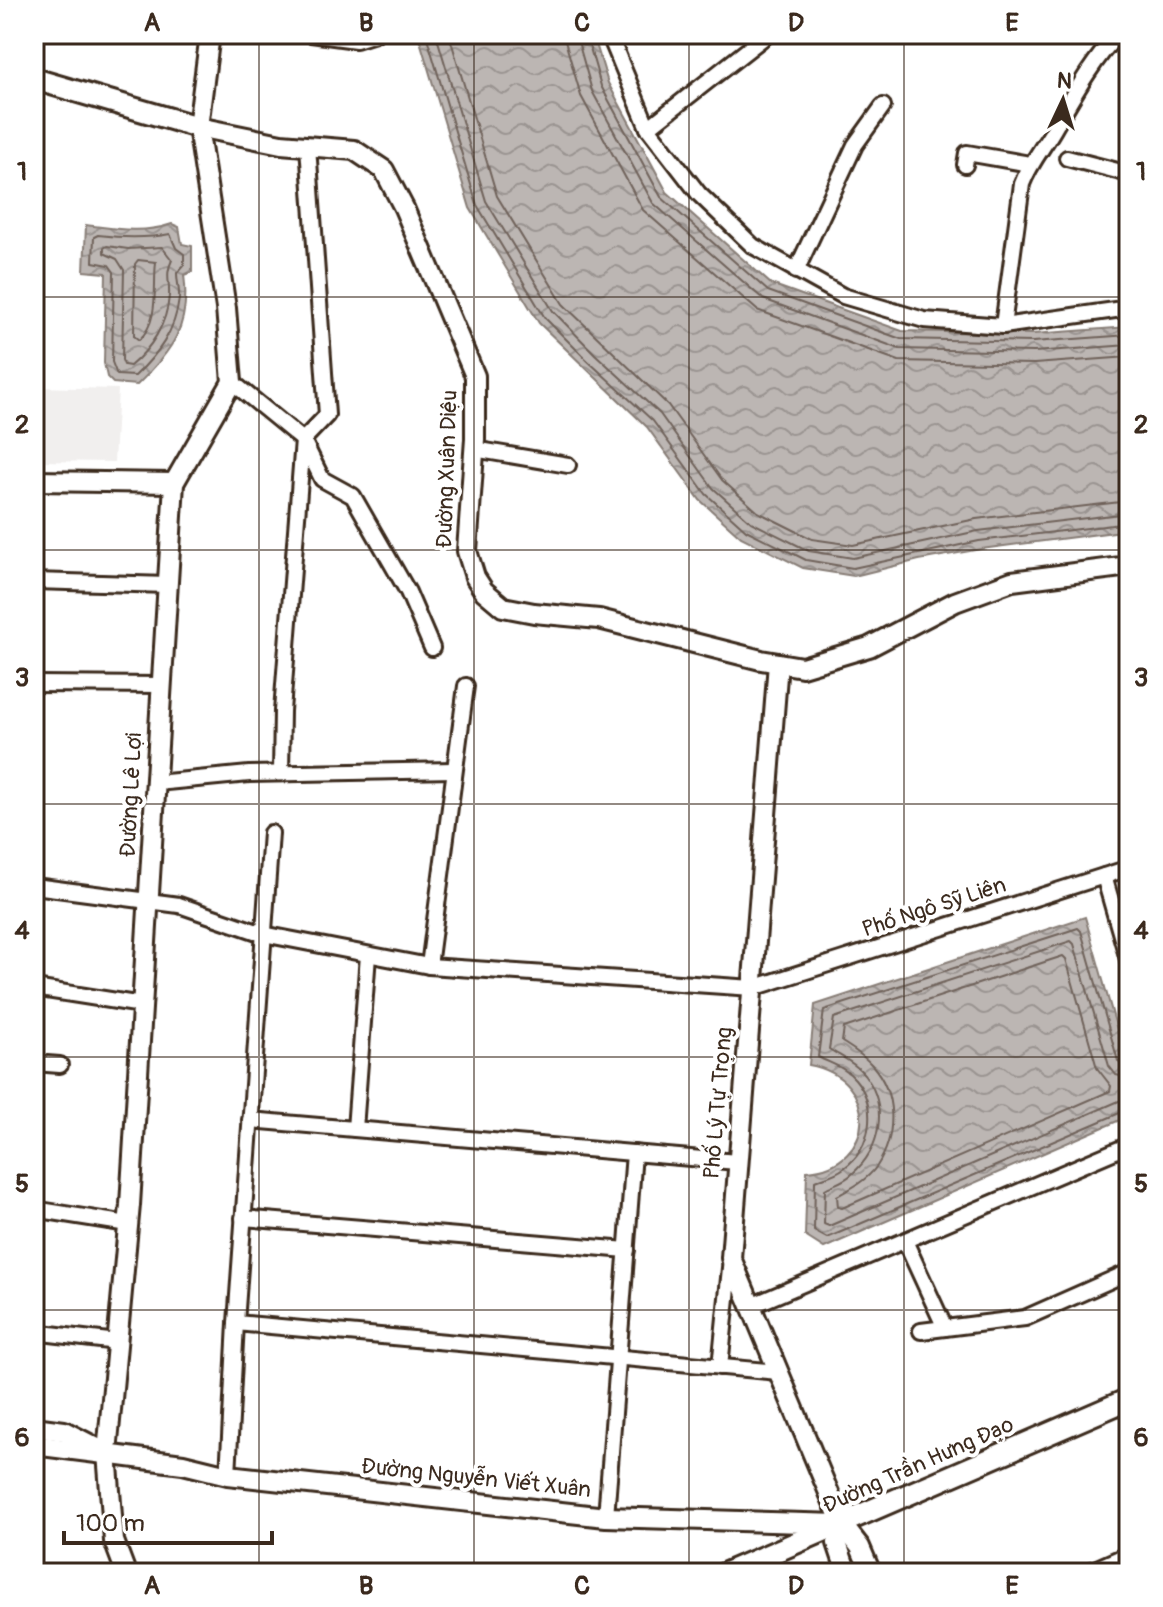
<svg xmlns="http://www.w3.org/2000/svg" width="1163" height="1607" font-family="Pangolin,sans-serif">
<defs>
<pattern id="water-waves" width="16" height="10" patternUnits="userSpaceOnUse" patternTransform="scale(2)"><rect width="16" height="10" fill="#bcb6b3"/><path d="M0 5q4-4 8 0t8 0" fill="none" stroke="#9a9491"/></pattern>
</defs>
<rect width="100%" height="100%" fill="#fff"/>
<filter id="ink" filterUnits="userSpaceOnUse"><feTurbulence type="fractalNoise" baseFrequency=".0125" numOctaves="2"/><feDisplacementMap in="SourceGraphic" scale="16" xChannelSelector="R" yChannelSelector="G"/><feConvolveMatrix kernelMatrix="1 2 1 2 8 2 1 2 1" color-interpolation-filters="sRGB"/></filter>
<g filter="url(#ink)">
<path fill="#f1efee" d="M34 387 118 389 114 462 34 461Z"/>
<g fill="url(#water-waves)" stroke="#887e77" stroke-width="2">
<path d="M418 34H593L608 83 667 192 771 284 902 331 1033 334 1129 327V530L981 549 919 560 854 576 803 568 741 537 700 500 647 427 539 323 470 208Z"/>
<path d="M172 224 179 227 182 244 192 246V272L184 275C191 326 172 351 137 385L113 383 107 377 104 363 106 273 84 271 86 225C116 229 143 234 172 224Z"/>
<path d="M1085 917 1129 1072V1116L824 1248 805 1236 807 1171C877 1167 881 1078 809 1065L815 1005Z"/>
</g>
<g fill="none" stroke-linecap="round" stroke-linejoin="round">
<g stroke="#6f625a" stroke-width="2">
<path d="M426 34 477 205 545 318 588 361 653 421 706 494 746 530 806 560 853 568 979 541 1129 523"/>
<path d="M436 34 486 201 553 311 595 354 660 414 713 488 751 522 809 551 853 558 978 531 1129 513"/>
<path d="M449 34 497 196 563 304 668 405 722 480 758 512 812 539 853 545 976 519 1129 501"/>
<path d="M563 34 581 96 643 210 757 310 899 361 1034 364 1129 357"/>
<path d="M576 34 592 91 653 203 763 299 900 349 1034 352 1129 345"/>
<path d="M586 34 601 86 661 197 768 291 901 339 1033 342 1129 335"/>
<path d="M170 234 176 248 184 254V265L177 273C177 282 180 291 179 299 175 332 158 354 135 376L117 375 112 362 114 272 109 265 93 262 94 237 98 235C123 238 145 239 170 234Z"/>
<path d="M107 246 128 249 162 247 172 260C165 274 170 282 169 296 167 324 151 349 130 366L124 365 122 360 124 270 117 259 104 253V248Z"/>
<path d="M138 260 156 262C153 287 160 321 139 340L134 336 135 264Z"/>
<path d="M1063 956 1066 959 1097 1068 1111 1086 1110 1091 842 1208 838 1207 837 1196C852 1188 867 1180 877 1166 897 1136 897 1093 872 1065 863 1055 853 1049 842 1042L844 1028Z"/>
<path d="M1129 1068 1122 1066 1118 1061 1081 931 1078 928 824 1010 818 1057C831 1064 845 1067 855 1079 878 1106 872 1148 844 1168 835 1175 824 1177 815 1181L814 1231 827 1238 1129 1109"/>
<path d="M1129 1078 1116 1075 1109 1066 1074 944 1071 941 834 1018 829 1049C841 1057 854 1062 864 1074 889 1106 881 1149 852 1174 845 1181 834 1184 825 1189L824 1224 829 1226 1119 1101 1129 1099"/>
</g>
<g stroke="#3b2a1e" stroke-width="20">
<g id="minor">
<path d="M311 34 356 40 375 34"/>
<path d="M609 34 648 128 699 194 753 246 843 296 924 320 1003 326 1129 308"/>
<path d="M648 128 768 34"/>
<path d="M1067 158 1129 174"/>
<path d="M965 165 967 153 1030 164"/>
<path d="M796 271 855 145 883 106"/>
<path d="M1003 326 1022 184C1030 163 1043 148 1054 129 1074 95 1091 63 1118 34"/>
<path d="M232 382 303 440 322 479 353 496 408 592 432 648"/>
<path d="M474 449 568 465"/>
<path d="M34 581 168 585"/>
<path d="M34 684 162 685"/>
<path d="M466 686 429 966 753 988 1129 868"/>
<path d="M281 773 282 711 303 440 327 415 308 146"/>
<path d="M156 783 249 774 454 770"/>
<path d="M1104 876 1129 963"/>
<path d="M34 886 179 905 263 934 429 966"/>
<path d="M34 988 142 1005"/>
<path d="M34 1063 60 1065"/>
<path d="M250 1120 737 1162"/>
<path d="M355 1129 368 955"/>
<path d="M34 1209 128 1224"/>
<path d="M243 1218 627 1250"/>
<path d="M905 1241 945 1328"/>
<path d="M751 1306 1129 1145"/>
<path d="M236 1323 779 1372"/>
<path d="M921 1331 1025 1318 1129 1272"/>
<path d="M34 1332 117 1342"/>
<path d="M720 1367 731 1258"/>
<path d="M228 1475 236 1323 271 833"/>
<path d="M606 1517 634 1153"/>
<path d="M767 1556 772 1573"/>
<path d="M1086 1573 1129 1554"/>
</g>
</g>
<g stroke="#3b2a1e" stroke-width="24">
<g id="tertiary">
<path d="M198 127 281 144 354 150 384 170 404 208 475 376V439L467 551 475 577 484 591 503 607 534 613 599 619 761 660 802 667 869 647 955 602 1012 581 1129 566"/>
<path d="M34 481 174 483"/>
<path d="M778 663 731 1258 842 1524 860 1547 871 1573"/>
<path d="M34 1427 64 1431 97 1448"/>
<path d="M34 1445 183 1464 228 1475 606 1517 839 1524"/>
<path d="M842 1524 837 1543 847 1573"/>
<path d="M126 1573 114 1541 107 1453 130 1205 174 483 232 382 226 308 198 127 210 34"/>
</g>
</g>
<g stroke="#3b2a1e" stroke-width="26">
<g id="secondary">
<path d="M34 79 198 127"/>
<path d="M726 1573 1129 1399"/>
</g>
</g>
<use href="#minor" stroke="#fff" stroke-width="14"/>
<use href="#tertiary" stroke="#fff" stroke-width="18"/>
<use href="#secondary" stroke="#fff" stroke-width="20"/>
</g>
</g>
<path fill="none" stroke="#3b2a1e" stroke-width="2" stroke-opacity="0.55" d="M259 34V1573M474 34V1573M689 34V1573M904 34V1573M34 297H1129M34 550H1129M34 804H1129M34 1057H1129M34 1310H1129"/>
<g text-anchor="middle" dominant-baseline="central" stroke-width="8" stroke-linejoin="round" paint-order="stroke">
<g font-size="22" fill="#3b2a1e" stroke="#fff">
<text transform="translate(447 469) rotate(-88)">Đường Xuân Diệu</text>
<text transform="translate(131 795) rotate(-87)">Đường Lê Lợi</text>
<text transform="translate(934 907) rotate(-18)">Phố Ngô Sỹ Liên</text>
<text transform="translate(718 1103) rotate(-85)">Phố Lý Tự Trọng</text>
<text transform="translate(918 1465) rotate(-24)">Đường Trần Hưng Đạo</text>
<text transform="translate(476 1478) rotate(6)">Đường Nguyễn Viết Xuân</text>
</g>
</g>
<rect width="1163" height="1607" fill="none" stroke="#fff" stroke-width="88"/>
<g transform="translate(1063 100) rotate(4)" stroke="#ffffff" stroke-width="6" paint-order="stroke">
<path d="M0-6L14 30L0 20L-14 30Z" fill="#3b2a1e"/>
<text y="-12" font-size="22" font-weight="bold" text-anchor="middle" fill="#3b2a1e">N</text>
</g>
<path d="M64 1531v12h208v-12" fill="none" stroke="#3b2a1e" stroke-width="4"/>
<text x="76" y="1531" font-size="24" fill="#3b2a1e" stroke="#ffffff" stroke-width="6" paint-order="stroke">100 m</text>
<rect x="44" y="44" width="1075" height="1519" fill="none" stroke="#3b2a1e" stroke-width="3"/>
<g font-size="26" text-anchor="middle" font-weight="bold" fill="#3b2a1e">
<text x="152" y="31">A</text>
<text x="366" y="31">B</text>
<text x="582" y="31">C</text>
<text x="796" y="31">D</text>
<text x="1012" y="31">E</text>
<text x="22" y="180">1</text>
<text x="1141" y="180">1</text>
<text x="22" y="433">2</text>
<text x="1141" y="433">2</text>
<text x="22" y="686">3</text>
<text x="1141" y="686">3</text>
<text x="22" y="939">4</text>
<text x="1141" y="939">4</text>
<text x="22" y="1192">5</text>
<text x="1141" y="1192">5</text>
<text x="22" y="1446">6</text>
<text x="1141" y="1446">6</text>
<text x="152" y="1594">A</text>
<text x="366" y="1594">B</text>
<text x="582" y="1594">C</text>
<text x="796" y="1594">D</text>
<text x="1012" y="1594">E</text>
</g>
</svg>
